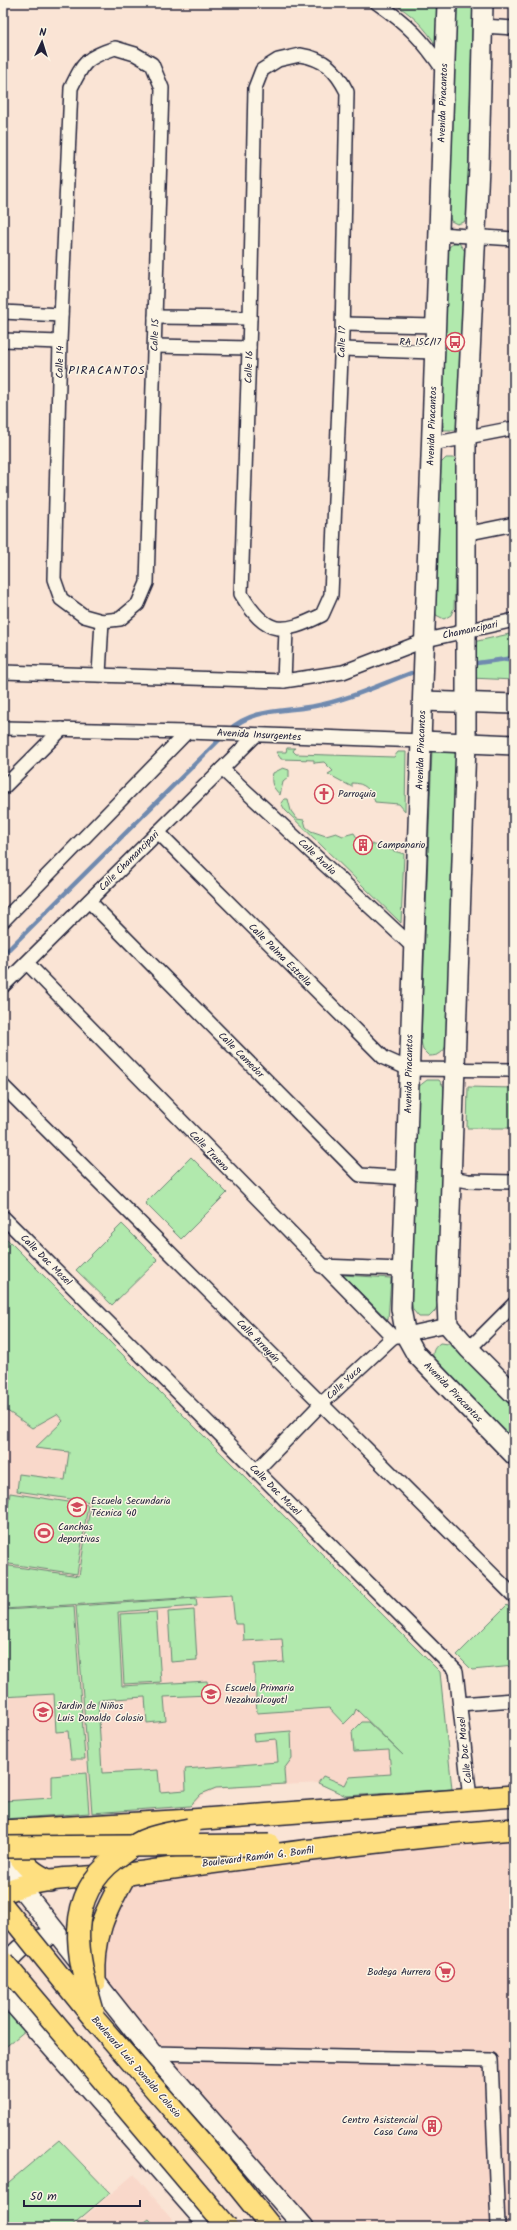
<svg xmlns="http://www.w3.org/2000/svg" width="517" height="2230" font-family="Kalam,sans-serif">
<rect width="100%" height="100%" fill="#fae4d5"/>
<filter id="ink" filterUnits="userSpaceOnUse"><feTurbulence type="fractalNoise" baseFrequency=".025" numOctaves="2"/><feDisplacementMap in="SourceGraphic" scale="8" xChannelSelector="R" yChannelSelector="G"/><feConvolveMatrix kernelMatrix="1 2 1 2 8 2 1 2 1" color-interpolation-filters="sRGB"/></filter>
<g filter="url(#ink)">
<g fill="#f9d8ca">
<path d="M3 1361 438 1790 346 1796 318 1783 217 1789 202 1796 191 1807 3 1819Z"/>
<path d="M514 1836V2227H292L123 2032 88 1984 117 1881Z"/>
<path d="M134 2174 179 2227H73Z"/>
</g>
<g fill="#b1e9ad" stroke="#6a8674">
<path d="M392 3H438L437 47C427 29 410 12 392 3Z"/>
<path d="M455 3H473L467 215 464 222 457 224 451 221 449 214Z"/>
<path d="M454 243H459L467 254 461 423 457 430H444L442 422 447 253 449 247Z"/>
<path d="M446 458H455L459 464 454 608 451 615 444 619 436 615 435 607 441 463Z"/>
<path d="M514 633V680L471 678 473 642Z"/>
<path d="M287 748H295L293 751 296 754 394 757 398 752H406L405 811 399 804 375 802C371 790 365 783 352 783V787L328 774 333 771 324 762 314 763V760L281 759 276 752H286Z"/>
<path d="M432 751 458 753 447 1044C443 1053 439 1056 429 1056L423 1050 421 1041Z"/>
<path d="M283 768 289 770V777L283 782 280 795C273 787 270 784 273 773Z"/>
<path d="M284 799H288L291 811 297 819 304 820 306 827 311 831 326 836 336 833 343 836 354 833 359 841 358 845 361 849 367 847 368 843 404 854 401 923 285 810 281 803Z"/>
<path d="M427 1080H439L444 1087 439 1301 435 1311 429 1317H419L413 1310 411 1301 418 1087Z"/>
<path d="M468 1087 514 1088V1128H467Z"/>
<path d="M191 1157 227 1193 181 1239 145 1203Z"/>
<path d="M122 1224 158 1260 112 1305 76 1270Z"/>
<path d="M3 1235 440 1672 452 1789 346 1796 318 1783 323 1776 345 1785 349 1777 391 1774 389 1750 354 1752 352 1732 362 1722H368L403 1755 356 1709 354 1714 344 1724 329 1708 257 1713 254 1664 284 1662 282 1639 244 1641 243 1624H235L232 1595 3 1609V1565L79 1576 91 1502 17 1491 19 1474 65 1480 69 1452 35 1448 63 1421 57 1414 32 1428 3 1408Z"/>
<path d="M343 1275 391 1278 388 1320Z"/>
<path d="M440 1343 449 1344 457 1350 514 1406V1444L434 1363C432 1354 432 1349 440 1343Z"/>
<path d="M10 1493 88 1505 77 1574 3 1563V1539Z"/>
<path d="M196 1598 197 1606 118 1612 122 1686 207 1681 209 1695 164 1697 166 1721 147 1723 145 1697 98 1700 102 1773 158 1770 160 1792 186 1790 185 1769 278 1762 276 1739 254 1741 253 1734 291 1731 292 1758 284 1769 285 1784 216 1788 201 1794 190 1806 92 1813 76 1606Z"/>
<path d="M507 1605 514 1613V1666L472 1670 457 1655Z"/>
<path d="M74 1606 85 1759H71L68 1731 56 1732 54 1694 3 1697V1610Z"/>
<path d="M194 1610 197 1660 171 1662 168 1612Z"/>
<path d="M156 1612 161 1682 124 1684 120 1614Z"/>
<path d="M86 1773 89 1813 3 1819V1801L52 1798V1776Z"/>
<path d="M3 1998 26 2030 3 2049Z"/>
<path d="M59 2140 110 2193 70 2227H3V2187Z"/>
<path d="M149 2219 156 2227H138Z"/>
</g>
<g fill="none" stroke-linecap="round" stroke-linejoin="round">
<g stroke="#6f8aaf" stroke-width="4.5">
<path d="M477 663 514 658"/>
<path d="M228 731C252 708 284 712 315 706 348 700 379 685 411 673"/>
<path d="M3 955 223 736"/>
</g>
<g stroke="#22223b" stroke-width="16">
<g id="street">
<path d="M377 3C409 25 422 39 444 71"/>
<path d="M483 26 514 28"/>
<path d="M115 48 135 54 152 64 162 88 147 583 138 604 120 619 102 621 84 616 61 599 54 579 60 342 71 88C84 61 86 58 115 48Z"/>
<path d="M300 55C325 59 336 70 347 92L342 334 331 595 322 615C282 635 266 636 241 594L250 318 255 88 262 70 278 60Z"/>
<path d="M439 234 514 239"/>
<path d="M3 312 61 315"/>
<path d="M155 317 250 318"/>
<path d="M343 324 435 326"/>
<path d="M3 340 60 342"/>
<path d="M155 346 249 348"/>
<path d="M342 349 434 352"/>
<path d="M432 444 514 428"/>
<path d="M465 534 514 524"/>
<path d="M3 672 284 681 343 672 426 640 514 620"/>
<path d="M99 674 102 621"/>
<path d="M284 681 286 630"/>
<path d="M3 728 187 732 422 741"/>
<path d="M222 769 412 946"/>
<path d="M3 788 62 729"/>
<path d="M158 832 384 1058 409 1069 514 1070"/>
<path d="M89 901 360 1175 407 1178"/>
<path d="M3 921 187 732"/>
<path d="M27 963 393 1337"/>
<path d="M3 986 255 736"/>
<path d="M3 1086 514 1596"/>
<path d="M452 1178 468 1181 514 1182"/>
<path d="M3 1217 456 1671 470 1799"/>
<path d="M321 1266 403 1269"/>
<path d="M469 1349 514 1304"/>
<path d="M256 1471 321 1404 393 1337 448 1325"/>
<path d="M460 1704 514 1700"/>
<path d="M152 2053 491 2060 498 2227"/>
</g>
</g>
<g stroke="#22223b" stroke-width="22">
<g id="secondary">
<path d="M447 3 401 1309 406 1336 416 1354 514 1455"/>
<path d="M483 3 479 167 466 438V743L447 1300 448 1325 469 1349 514 1394"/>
<path d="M423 701 514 704"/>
<path d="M422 741 514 745"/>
<path d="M3 1865 152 2053 304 2227"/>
<path d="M3 1971C13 1953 24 1942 45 1938"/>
<path d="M3 1992 210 2227"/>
</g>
</g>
<g stroke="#22223b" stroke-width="24">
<g id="primary">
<path d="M3 1831 191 1820 514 1796"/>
<path d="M23 1831 17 1852C25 1867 35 1874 50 1881"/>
<path d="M3 1893C41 1875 87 1879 128 1874 257 1857 385 1839 514 1829"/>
<path d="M95 1981C93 1935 104 1913 126 1874"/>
</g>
</g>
<use href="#street" stroke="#fcf5e5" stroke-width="13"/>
<use href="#secondary" stroke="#fcf5e5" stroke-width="19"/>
<use href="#primary" stroke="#fedf80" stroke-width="21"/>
<g stroke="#22223b" stroke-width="24" stroke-linecap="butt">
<g id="primary-bridge">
<path d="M3 1847 269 1845"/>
<path d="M3 1906 95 2020 220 2164 271 2227"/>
<path d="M3 1962 227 2227"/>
<path d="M93 2011C77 1956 63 1898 116 1858 125 1852 137 1842 147 1839 160 1834 175 1832 189 1829"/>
</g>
</g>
<use href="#primary-bridge" stroke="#fedf80" stroke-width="21"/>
</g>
</g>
<defs>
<g id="bus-ring" transform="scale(1)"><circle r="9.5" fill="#fcf5e5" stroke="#d1495b" stroke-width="1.5"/><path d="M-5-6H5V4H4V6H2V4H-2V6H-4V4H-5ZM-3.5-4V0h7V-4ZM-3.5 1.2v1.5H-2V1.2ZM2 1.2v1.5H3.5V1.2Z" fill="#d1495b"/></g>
<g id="church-ring" transform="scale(1)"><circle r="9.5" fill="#fcf5e5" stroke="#d1495b" stroke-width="1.5"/><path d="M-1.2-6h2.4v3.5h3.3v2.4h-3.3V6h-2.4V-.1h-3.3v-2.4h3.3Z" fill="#d1495b"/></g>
<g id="building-ring" transform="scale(1)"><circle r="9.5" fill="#fcf5e5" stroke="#d1495b" stroke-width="1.5"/><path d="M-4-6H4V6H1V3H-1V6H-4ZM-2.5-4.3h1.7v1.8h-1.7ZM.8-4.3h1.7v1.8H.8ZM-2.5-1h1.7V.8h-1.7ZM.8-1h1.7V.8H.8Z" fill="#d1495b"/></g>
<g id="school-ring" transform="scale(1)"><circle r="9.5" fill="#fcf5e5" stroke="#d1495b" stroke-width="1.5"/><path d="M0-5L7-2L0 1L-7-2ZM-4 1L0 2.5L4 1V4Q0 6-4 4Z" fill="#d1495b"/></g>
<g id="stadium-ring" transform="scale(1)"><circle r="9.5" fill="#fcf5e5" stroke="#d1495b" stroke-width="1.5"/><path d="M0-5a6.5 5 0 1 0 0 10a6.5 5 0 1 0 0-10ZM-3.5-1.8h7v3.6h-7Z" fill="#d1495b"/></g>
<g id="supermarket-ring" transform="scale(1)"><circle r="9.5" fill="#fcf5e5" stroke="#d1495b" stroke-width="1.5"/><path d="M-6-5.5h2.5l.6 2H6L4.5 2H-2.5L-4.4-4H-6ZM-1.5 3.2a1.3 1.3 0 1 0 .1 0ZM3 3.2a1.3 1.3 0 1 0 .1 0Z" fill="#d1495b"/></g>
</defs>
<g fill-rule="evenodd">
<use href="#bus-ring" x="455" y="342"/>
<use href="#church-ring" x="324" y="794"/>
<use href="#building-ring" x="363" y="845"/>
<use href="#school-ring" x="77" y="1507"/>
<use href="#stadium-ring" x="44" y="1533"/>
<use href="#school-ring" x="211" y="1694"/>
<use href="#school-ring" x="43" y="1712"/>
<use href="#supermarket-ring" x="445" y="1972"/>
<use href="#building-ring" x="432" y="2126"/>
</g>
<g text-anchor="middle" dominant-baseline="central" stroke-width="3" stroke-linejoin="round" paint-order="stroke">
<g font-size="10" fill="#22223b" stroke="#fcf5e5">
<text transform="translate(443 103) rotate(-88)">Avenida Piracantos</text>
<text transform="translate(155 335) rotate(-88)">Calle 15</text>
<text transform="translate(342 342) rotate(-88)">Calle 17</text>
<text transform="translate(60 362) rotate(-89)">Calle 14</text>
<text transform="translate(249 367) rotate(-88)">Calle 16</text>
<text transform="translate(432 426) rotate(-88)">Avenida Piracantos</text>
<text transform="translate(470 630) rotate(-12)">Chamancipari</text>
<text transform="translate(259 735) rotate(3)">Avenida Insurgentes</text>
<text transform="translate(421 750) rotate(-88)">Avenida Piracantos</text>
<text transform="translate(317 857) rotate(43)">Calle Aralia</text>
<text transform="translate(129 861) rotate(-45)">Calle Chamancipari</text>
<text transform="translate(280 955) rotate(45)">Calle Palma Estrella</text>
<text transform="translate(241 1055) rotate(45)">Calle Camedor</text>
<text transform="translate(409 1074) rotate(-89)">Avenida Piracantos</text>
<text transform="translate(209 1151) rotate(46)">Calle Trueno</text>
<text transform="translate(46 1260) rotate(45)">Calle Dac Mosel</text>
<text transform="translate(258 1341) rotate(45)">Calle Arrayán</text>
<text transform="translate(344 1383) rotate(-43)">Calle Yuca</text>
<text transform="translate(453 1392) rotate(46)">Avenida Piracantos</text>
<text transform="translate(275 1490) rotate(45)">Calle Dac Mosel</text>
<text transform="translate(465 1750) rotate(-96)">Calle Dac Mosel</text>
<text transform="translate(258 1857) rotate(-7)">Boulevard Ramón G. Bonfil</text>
<text transform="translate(136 2067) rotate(49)">Boulevard Luis Donaldo Colosio</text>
</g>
<g font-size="10" fill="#22223b" stroke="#fcf5e5" text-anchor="start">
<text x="441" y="342" text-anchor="end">RA 15C/17</text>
<text x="338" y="794">Parroquia</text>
<text x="377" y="845">Campanario</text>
<text x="91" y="1501">Escuela Secundaria<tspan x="91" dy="12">Técnica 40</tspan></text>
<text x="58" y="1527">Canchas<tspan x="58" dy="12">deportivas</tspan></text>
<text x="225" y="1688">Escuela Primaria<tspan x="225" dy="12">Nezahualcoyotl</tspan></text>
<text x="57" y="1706">Jardin de Niños<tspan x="57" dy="12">Luis Donaldo Colosio</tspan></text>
<text x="431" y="1972" text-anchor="end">Bodega Aurrera</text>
<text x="418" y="2120" text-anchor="end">Centro Asistencial<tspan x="418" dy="12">Casa Cuna</tspan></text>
</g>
<g font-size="12" letter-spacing="1" fill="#22223b" stroke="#fcf5e5">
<text x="107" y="370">PIRACANTOS</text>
</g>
</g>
<rect width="517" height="2230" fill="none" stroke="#fcf5e5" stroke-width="16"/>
<rect x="8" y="8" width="501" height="2214" fill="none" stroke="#22223b" stroke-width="1.5" filter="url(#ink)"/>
<g transform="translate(42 42) rotate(4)" stroke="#fcf5e5" stroke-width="3" paint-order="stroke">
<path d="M0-3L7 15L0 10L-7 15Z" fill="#22223b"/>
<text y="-6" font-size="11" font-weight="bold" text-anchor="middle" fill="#22223b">N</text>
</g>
<path d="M24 2200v6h116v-6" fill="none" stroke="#22223b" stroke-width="2"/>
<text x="30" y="2200" font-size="12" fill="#22223b" stroke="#fcf5e5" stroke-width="3" paint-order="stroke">50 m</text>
</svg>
